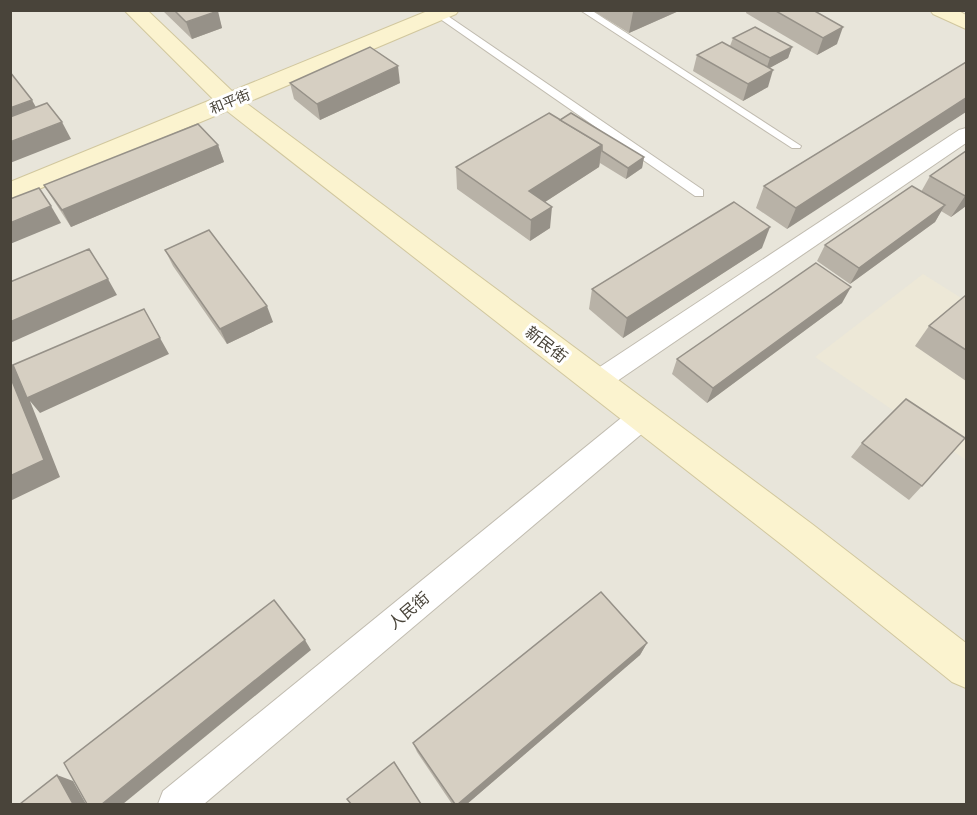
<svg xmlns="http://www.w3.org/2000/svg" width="977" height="815" font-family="Signika,'Noto Sans SC',sans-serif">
<rect width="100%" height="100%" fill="#f5f3ec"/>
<rect fill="#e8e5da" x="11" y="11" width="955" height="793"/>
<path fill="#ede8d7" d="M923 274 966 301V460L815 357Z"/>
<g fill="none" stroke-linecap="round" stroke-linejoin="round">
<g stroke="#c0bbaf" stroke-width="2">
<g id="lane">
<path d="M580 10H591L801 146 800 148H792Z"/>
<path d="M436 12H442L703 190V196H695L436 16Z"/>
</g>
</g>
<g stroke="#c0bbaf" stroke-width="2">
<g id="street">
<path d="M966 128V143L604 390 595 394 586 390 582 383 586 376 959 130Z"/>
<path d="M641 407 651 410 655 418 651 426 204 804H158L163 791 631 410Z"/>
</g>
</g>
<g stroke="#d1c79e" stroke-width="2">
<g id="secondary">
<path d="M124 10H147L232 91 430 10H459L456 14 246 103 812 524 966 643V688L952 682 786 548 227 111 10 201V182L213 99Z"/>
<path d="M930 10H957L966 15V29L933 14Z"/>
</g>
</g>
<use href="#lane" fill="#fff" fill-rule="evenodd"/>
<use href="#street" fill="#fff" fill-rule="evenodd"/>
<use href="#secondary" fill="#fbf3cf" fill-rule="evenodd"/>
</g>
<g fill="#b8b2a7">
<path d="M162 10H217L222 28 192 39Z"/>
<path d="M592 10H681L629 33Z"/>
<path d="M747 10H813L837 44 817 55 746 13Z"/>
<path d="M733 38 792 47 788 58 769 68 768 87 743 101 693 71 697 55 730 46Z"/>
<path d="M966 62 787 229 756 208 764 186Z"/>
<path d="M290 83H400L320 120 294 99Z"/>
<path d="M560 120 644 157 642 168 626 179 600 163 599 167 545 202 550 228 530 241 457 189 456 167Z"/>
<path d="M218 145 224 162 71 227 54 201 44 185Z"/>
<path d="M966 151V206L951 217 941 211 935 222 850 284 817 261 825 245 921 192 930 176Z"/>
<path d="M762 248 623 338 589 309 592 289Z"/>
<path d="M165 250 273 322 227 344 173 266Z"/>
<path d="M966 295V381L915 346 929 326Z"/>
<path d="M842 303 707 403 672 374 677 359Z"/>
<path d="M862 443 922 486 909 500 851 457Z"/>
<path d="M647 643 640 655 467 804H452L417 752 413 743Z"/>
</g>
<g fill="#969188">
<path d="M637 10H681L629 33 633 12Z"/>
<path d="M218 11 222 28 192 39 186 22Z"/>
<path d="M843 27 837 44 817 55 823 38Z"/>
<path d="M792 47 788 58 766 70 770 58Z"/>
<path d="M398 66 400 83 320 120 317 104Z"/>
<path d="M773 70 768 87 743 101 748 84Z"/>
<path d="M966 98V112L787 229 796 208Z"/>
<path d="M32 100 38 111 10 122V108Z"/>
<path d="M62 122 71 139 10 163V142Z"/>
<path d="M218 145 224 162 71 227 62 210Z"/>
<path d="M602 145 599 167 528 213 529 191Z"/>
<path d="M644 157 642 168 626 179 628 168Z"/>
<path d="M966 194V206L951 217 965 196Z"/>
<path d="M945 205 935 222 850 284 859 268Z"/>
<path d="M51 206 61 223 10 244V223Z"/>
<path d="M552 207 550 228 530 241 531 220Z"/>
<path d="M770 227 762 248 623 338 627 318Z"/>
<path d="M108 279 117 295 10 343V322Z"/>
<path d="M851 287 842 303 707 403 713 388Z"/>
<path d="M267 306 273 322 227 344 220 329Z"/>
<path d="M160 338 169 354 40 413 30 401 60 477 10 501V362L17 370Z"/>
<path d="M305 640 311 650 123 804H102Z"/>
<path d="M647 643 640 655 467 804H458Z"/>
<path d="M57 775 73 781 86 804H73Z"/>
</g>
<g fill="#d6cfc2" stroke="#969188" stroke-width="1.5">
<path d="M174 10H217L218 11 186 22Z"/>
<path d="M774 10H813L843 27 823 38Z"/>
<path d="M755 27 792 47 770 58 733 38Z"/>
<path d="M722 42 773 70 748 84 697 55Z"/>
<path d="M370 47 398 66 317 104 290 83Z"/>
<path d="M966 62V98L796 208 764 186Z"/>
<path d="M10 72 32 100 10 108Z"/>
<path d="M47 103 62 122 10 142V117Z"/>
<path d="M549 113 602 145 529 191 552 207 531 220 456 167Z"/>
<path d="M571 113 644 157 628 168 602 151V145L560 120Z"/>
<path d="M198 124 218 145 62 210 44 185Z"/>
<path d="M966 151V194L965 196 930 176Z"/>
<path d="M912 186 945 205 859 268 825 245Z"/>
<path d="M39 188 51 206 10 223V199Z"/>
<path d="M734 202 770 227 627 318 592 289Z"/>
<path d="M209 230 267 306 220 329 165 250Z"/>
<path d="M89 249 108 279 10 322V282Z"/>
<path d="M816 263 851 287 713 388 677 359Z"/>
<path d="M966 295V350L929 326Z"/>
<path d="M144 309 160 338 27 398 13 365Z"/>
<path d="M10 376 44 460 10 476Z"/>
<path d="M906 399 965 438 922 486 862 443Z"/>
<path d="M601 592 647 643 458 804H455L413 743Z"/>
<path d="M274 600 305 640 102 804H87L64 763Z"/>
<path d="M394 762 421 804H351L347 799Z"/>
<path d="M57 775 73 804H20Z"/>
</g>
<g text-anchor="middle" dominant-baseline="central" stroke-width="6" stroke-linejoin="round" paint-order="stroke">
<g font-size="14" fill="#49443a" stroke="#fff">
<text transform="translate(230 102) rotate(-22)">和平街</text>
</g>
<g font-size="16" fill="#49443a" stroke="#fff">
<text transform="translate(546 345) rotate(38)">新民街</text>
<text transform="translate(409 611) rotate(-40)">人民街</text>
</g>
</g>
<rect width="977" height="815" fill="none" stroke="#49443a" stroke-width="24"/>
</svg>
